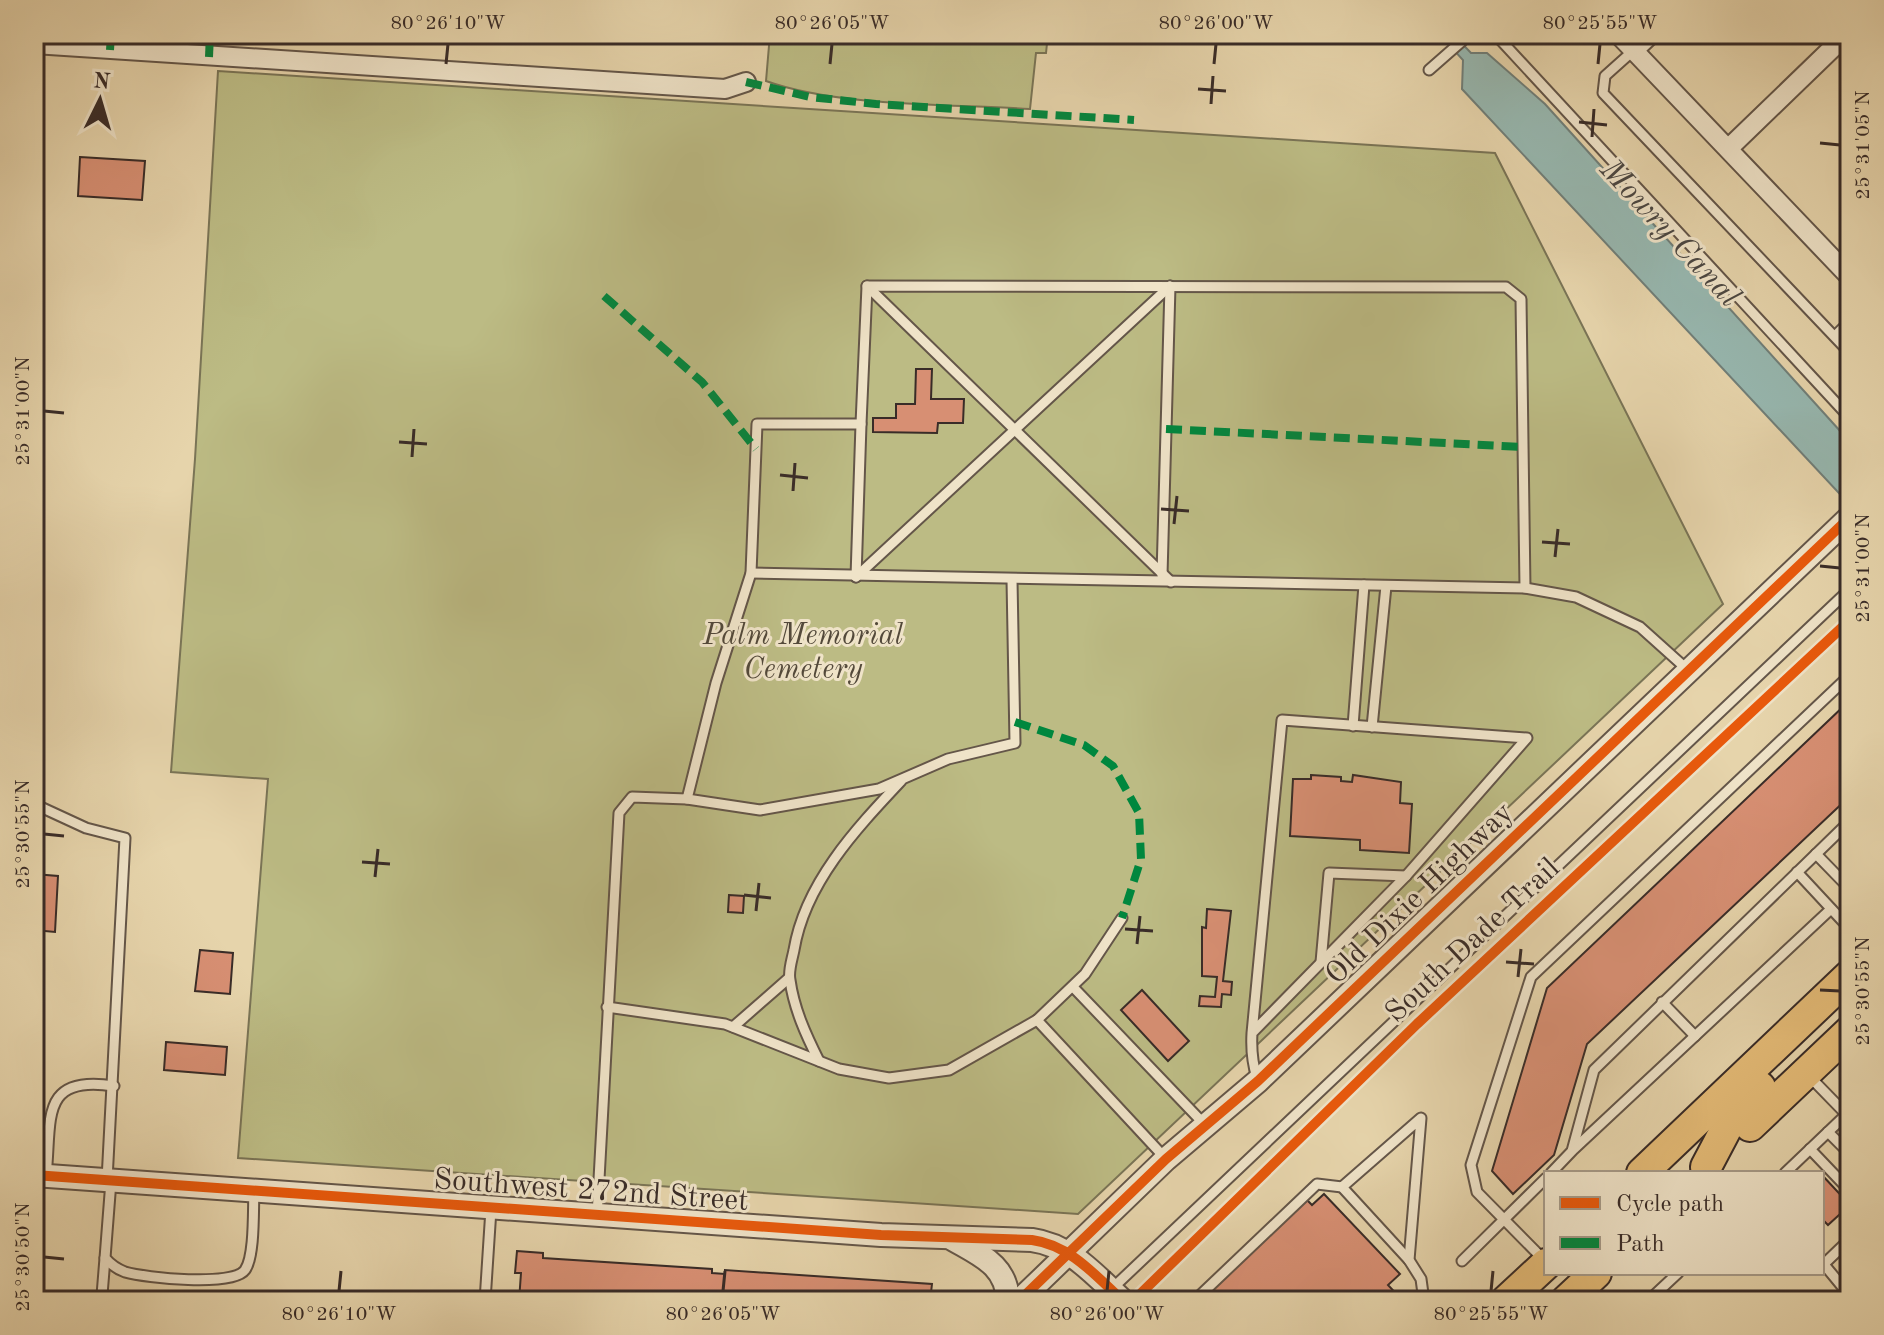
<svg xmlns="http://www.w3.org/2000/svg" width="1884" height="1335" font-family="'Old Standard TT',serif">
<rect width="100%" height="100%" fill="#e6d4ab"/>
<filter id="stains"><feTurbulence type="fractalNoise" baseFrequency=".0025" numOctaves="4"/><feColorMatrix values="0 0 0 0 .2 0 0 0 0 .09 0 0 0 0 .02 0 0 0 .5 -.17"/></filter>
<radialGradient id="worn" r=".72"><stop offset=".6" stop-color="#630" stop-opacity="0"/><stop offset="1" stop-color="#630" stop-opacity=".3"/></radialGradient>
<g fill="#bcbb84" stroke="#7a7456" stroke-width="2">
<path d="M770 34H1048L1046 53H1036L1030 109C952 104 838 107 766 81Z"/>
<path d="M218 71 1495 153 1723 604 1078 1214 238 1158 268 779 171 772 195 459Z"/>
</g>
<path fill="#97b7af" stroke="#717f79" stroke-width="2" d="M1414 34H1453L1471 53H1487L1545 104 1850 442V505L1462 89 1463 60 1443 38 1417 37Z"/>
<g fill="#d78f73" stroke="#392c28" stroke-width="2">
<path d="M80 157 145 161 142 200 78 196Z"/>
<path d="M916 369H932L931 399H964L963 423H938L937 433 873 432V418H896V404H915Z"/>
<path d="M1846 704 1850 708V796L1587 1044 1554 1155 1513 1194 1492 1171 1547 988Z"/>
<path d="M1311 775 1341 777V781L1352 782 1353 775 1401 782 1400 803 1412 804 1409 853 1360 850V840L1290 836 1293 779H1311Z"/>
<path d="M34 874 58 876 55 932 34 930Z"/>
<path d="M729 895 744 896 743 913 728 912Z"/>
<path d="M1207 909 1231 911 1223 981 1232 982 1231 995 1222 994 1221 1007 1199 1006 1200 996 1215 997 1217 977 1202 976V927L1206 928Z"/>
<path d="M200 950 233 953 230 994 195 991Z"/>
<path d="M1142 990 1189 1041 1168 1061 1121 1010Z"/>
<path d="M166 1042 227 1047 225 1075 164 1070Z"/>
<path d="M34 1062 43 1063 41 1088 34 1087Z"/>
<path d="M1822 1175 1850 1205 1828 1225 1822 1219Z"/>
<path d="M1324 1194 1400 1274 1388 1285 1403 1301 1202 1298 1307 1200 1312 1205Z"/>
<path d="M517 1251 543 1253V1258L712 1269V1273L725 1274V1270L932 1284 930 1301H519L521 1273H515Z"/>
<path d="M218 1294 254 1297V1301H217Z"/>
</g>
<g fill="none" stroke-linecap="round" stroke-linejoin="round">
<g stroke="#645649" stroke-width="13">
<g id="service">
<path d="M1495 34 1850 418"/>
<path d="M1634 50 1605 76 1603 93 1850 353"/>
<path d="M1429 70 1470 34"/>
<path d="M867 286 1171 582"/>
<path d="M1835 336 1850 321"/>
<path d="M751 573 1525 588 1576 597 1640 627 1689 671"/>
<path d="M1162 575 1170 286"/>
<path d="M856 577 1170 286"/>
<path d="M856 577 861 424"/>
<path d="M1353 726 1364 585"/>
<path d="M1372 727 1386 586"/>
<path d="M687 799 760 810 879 789 948 759 1015 743 1012 580"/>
<path d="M34 804 86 828 125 838 107 1180"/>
<path d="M1816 854 1850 889"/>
<path d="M1797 872 1850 929"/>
<path d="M1122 918 1085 974 1037 1020 1166 1159"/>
<path d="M1321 962 1329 873 1406 876"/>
<path d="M1073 987 1206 1126"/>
<path d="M1662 1002 1695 1036"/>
<path d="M607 1007 725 1024 839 1069 889 1078 949 1070 1037 1020"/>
<path d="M733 1027 789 978"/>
<path d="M1252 1033 1406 876 1527 738 1282 720 1252 1033C1251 1050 1252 1062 1257 1078"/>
<path d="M819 1061C806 1035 794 1009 790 980 788 971 792 960 794 950 805 883 856 829 901 781"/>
<path d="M1810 1077 1847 1115"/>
<path d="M1828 1132 1850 1154"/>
<path d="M1574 1149 1831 909"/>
<path d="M1810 1149 1850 1191"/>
<path d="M1551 1173 1572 1151 1594 1070 1850 821"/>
<path d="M1785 1173 1850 1111"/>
<path d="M46 1176C52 1120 39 1074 114 1086"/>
<path d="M111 1181 105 1258C111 1265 117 1269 125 1272 146 1278 233 1287 245 1270 255 1256 253 1209 254 1190"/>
<path d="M1342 1187 1409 1260"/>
<path d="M597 1216 619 813 632 797 687 799 716 683 751 573 757 424H861L867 286 1506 287 1521 299 1525 588"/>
<path d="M1544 1260 1477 1192 1471 1165 1531 977 1850 675"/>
<path d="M1462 1261 1546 1178"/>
<path d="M1822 1262 1850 1296"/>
<path d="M1824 1264 1850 1239"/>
<path d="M102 1295 105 1258"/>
<path d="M485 1301 491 1209"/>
<path d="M1099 1301 1850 589"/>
<path d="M1194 1301 1317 1184 1342 1187 1421 1118 1409 1260 1421 1279 1424 1301"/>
<path d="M1648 1301 1678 1273"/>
</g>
</g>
<g stroke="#645649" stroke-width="22">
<g id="minor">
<path d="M1618 34 1850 277"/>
<path d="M34 44 725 89 746 82"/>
<path d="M1634 50 1651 34"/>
<path d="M1729 148 1847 34"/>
</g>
</g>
<g stroke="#645649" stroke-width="26">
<g id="tertiary">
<path d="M34 1175 881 1235 1032 1240C1070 1245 1096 1276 1123 1301"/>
<path d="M954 1240C982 1256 1007 1266 1008 1301"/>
<path d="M1019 1301 1166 1159 1258 1081 1850 517"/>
</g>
</g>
<g stroke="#392c28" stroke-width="34">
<g id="trunk">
<path d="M1750 1126 1850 1031"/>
<path d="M1706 1167 1735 1112 1760 1087"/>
<path d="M1642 1173 1850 975"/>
<path d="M1506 1301 1546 1264"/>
<path d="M1566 1301 1596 1273"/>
</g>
</g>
<use href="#service" stroke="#efe3c8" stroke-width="9"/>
<use href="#minor" stroke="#efe3c8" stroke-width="18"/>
<use href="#tertiary" stroke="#efe3c8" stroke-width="22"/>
<use href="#trunk" stroke="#e3ba76" stroke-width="30"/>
<g stroke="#00873e" stroke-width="8" stroke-dasharray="16 8" stroke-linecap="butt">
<path d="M110 50 111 34"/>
<path d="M209 57 210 34"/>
<path d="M746 82 810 97 876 104 1134 120"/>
<path d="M604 296 702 382 756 449"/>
<path d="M1166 429 1523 447"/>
<path d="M1015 722 1084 745 1113 766 1139 813 1141 859 1122 918"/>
</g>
<g stroke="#efe3c8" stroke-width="15">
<g id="cycleway">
<path d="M34 1175 881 1235 1032 1240C1070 1245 1096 1276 1123 1301"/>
<path d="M1019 1301 1166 1159 1258 1081 1850 517"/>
<path d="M1133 1301 1417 1024 1850 620"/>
</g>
</g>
<use href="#cycleway" stroke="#e8590c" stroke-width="10"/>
</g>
<path fill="none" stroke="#392c28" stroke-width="3" d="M446 64 448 44M830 64 832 44M1214 64 1216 44M1598 64 1600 44M1198 89 1226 91M1211 104 1213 76M1579 122 1607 125M1592 137 1594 109M1820 143 1840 145M44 411 64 413M399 442 427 444M412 457 414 429M780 475 808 478M793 491 795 463M1161 509 1189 511M1174 524 1177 496M1542 542 1570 544M1555 557 1558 529M1820 566 1840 568M44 834 64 836M362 862 390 864M375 877 378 849M744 895 771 898M756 911 759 883M1125 929 1153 931M1137 944 1140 916M1506 962 1534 964M1518 977 1521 949M1820 990 1840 991M44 1257 64 1259M339 1291 341 1271M723 1291 725 1271M1107 1291 1109 1271M1491 1291 1493 1271"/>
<g text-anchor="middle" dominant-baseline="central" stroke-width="6" stroke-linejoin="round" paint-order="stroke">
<g font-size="30" font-style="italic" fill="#53493a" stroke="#efe3c8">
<text x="803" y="636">Palm Memorial<tspan x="803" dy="34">Cemetery</tspan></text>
</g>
<g font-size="30" fill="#392c28" stroke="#efe3c8">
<text transform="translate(1420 894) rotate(-44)">Old Dixie Highway</text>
<text transform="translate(1473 941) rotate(-43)">South Dade Trail</text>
<text transform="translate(591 1191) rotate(4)">Southwest 272nd Street</text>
</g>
<g font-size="32" font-style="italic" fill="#4c4843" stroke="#efe3c8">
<text transform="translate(1669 234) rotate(47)">Mowry Canal</text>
</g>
</g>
<rect width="1884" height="1335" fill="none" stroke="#e6d4ab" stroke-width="88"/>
<rect x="1544" y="1171" width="280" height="104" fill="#efe3c8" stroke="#a69a88" stroke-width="2"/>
<rect x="1560" y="1197" width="40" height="12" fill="#e8590c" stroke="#a69a88" stroke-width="2"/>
<text x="1616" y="1211" font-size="24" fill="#392c28">Cycle path</text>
<rect x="1560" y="1237" width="40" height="12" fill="#00873e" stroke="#a69a88" stroke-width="2"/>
<text x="1616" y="1251" font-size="24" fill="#392c28">Path</text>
<g transform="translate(100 100) rotate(5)" stroke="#efe3c8" stroke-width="6" paint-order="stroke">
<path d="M0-6L14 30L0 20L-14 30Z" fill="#392c28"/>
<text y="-12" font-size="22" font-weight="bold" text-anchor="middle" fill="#392c28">N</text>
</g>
<rect x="44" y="44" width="1796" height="1247" fill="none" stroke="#392c28" stroke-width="3"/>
<g font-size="20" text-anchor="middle" fill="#392c28">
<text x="448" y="29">80°26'10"W</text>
<text x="832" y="29">80°26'05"W</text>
<text x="1216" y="29">80°26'00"W</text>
<text x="1600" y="29">80°25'55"W</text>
<text transform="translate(1862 145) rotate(-90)" y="7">25°31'05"N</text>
<text transform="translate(22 411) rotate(-90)" y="7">25°31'00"N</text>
<text transform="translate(1862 568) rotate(-90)" y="7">25°31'00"N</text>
<text transform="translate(22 834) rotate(-90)" y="7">25°30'55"N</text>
<text transform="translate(1862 991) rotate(-90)" y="7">25°30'55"N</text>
<text transform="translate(22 1257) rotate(-90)" y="7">25°30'50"N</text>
<text x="339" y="1320">80°26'10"W</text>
<text x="723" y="1320">80°26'05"W</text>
<text x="1107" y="1320">80°26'00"W</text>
<text x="1491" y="1320">80°25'55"W</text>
</g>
<rect width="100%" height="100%" filter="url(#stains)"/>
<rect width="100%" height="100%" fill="url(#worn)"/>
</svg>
